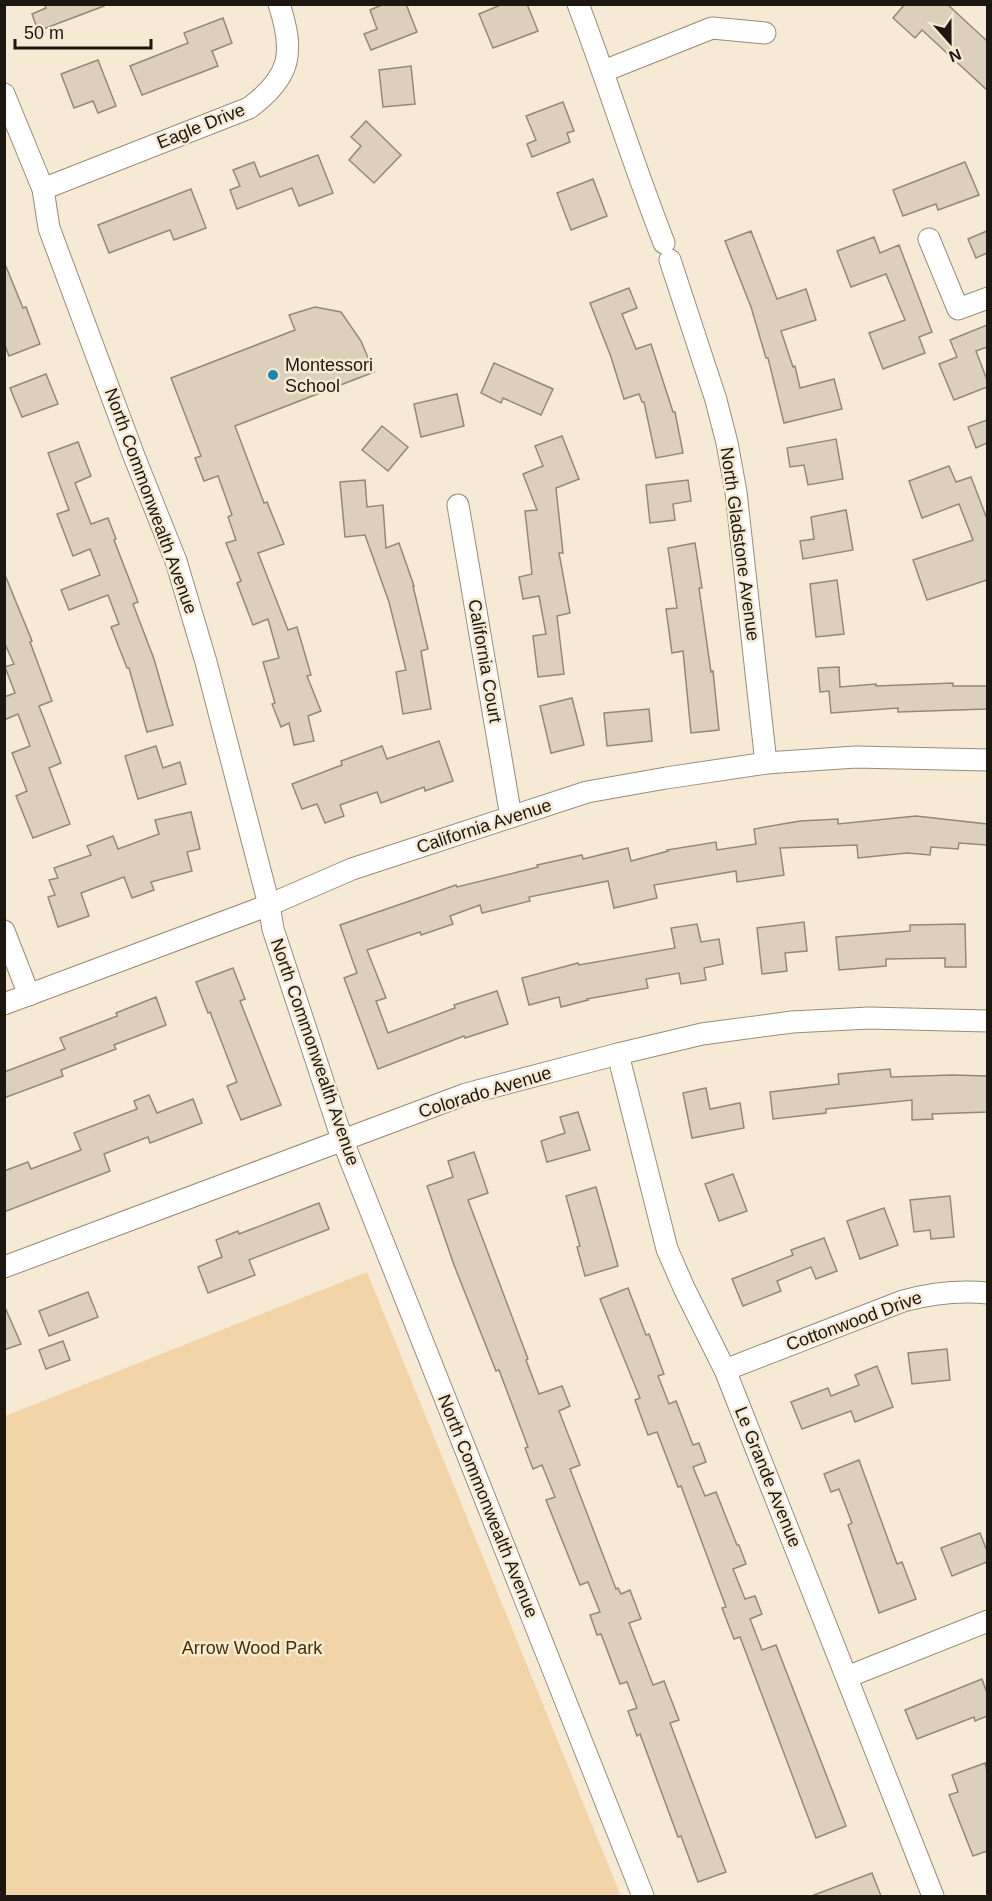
<svg xmlns="http://www.w3.org/2000/svg" width="992" height="1901" font-family="Helvetica,sans-serif">
<rect width="100%" height="100%" fill="#f7ead4"/>
<path fill="#f1d5a8" d="M367 1272 621 1896H5V1416Z"/>
<g fill="#ddd0bb" stroke="#958975" stroke-width="1.5">
<path d="M44 4H103L104 6 38 31 32 14 46 8Z"/>
<path d="M384 4H406L417 32 371 50 364 34 377 29 370 10Z"/>
<path d="M503 4H527L538 31 493 48 479 14Z"/>
<path d="M905 4H947L987 41V90L922 30 915 38 893 18Z"/>
<path d="M223 18 232 43 212 51 218 66 142 95 130 66 188 43 184 33Z"/>
<path d="M98 60 116 106 98 113 93 101 74 108 61 74Z"/>
<path d="M411 66 415 104 383 107 379 70Z"/>
<path d="M563 102 574 131 567 133 570 142 532 157 527 144 536 140 526 116Z"/>
<path d="M366 121 401 155 374 183 349 160 361 146 351 137Z"/>
<path d="M318 155 333 193 299 206 292 188 237 209 230 190 240 186 233 170 254 162 260 177Z"/>
<path d="M965 162 979 195 938 210 936 204 903 216 893 190Z"/>
<path d="M593 179 607 216 571 230 557 193Z"/>
<path d="M191 189 206 228 174 240 170 230 109 253 98 225Z"/>
<path d="M751 231 777 299 806 289 816 320 781 331 793 367 795 366 800 388 834 379 842 409 784 423 768 358H766L751 307 725 241Z"/>
<path d="M987 231V253L976 258 968 239Z"/>
<path d="M874 237 880 253 899 245 932 332 919 337 925 353 883 369 869 333 905 320 886 274 851 287 837 251Z"/>
<path d="M5 264 23 308 26 307 40 344 9 356 4 343Z"/>
<path d="M629 288 637 308 622 314 636 349 651 344 673 412H675L683 453 656 458 644 402H642L639 394 624 399 611 357 590 303Z"/>
<path d="M315 307 341 312 361 341 374 372 235 426 264 503 267 502 284 544 258 553 288 630 297 627 311 675 307 676 321 711 308 716 314 741 294 745 289 723 281 727 272 704 275 703 263 662 279 658 268 619 253 625 237 583 241 581 226 543 236 540 228 517 232 515 218 476 204 481 195 458 201 456 171 378 295 330 289 315Z"/>
<path d="M987 325V347L976 351 987 380V387L954 400 939 364 957 357 950 340Z"/>
<path d="M494 363 553 389 541 415 503 398 501 403 481 393Z"/>
<path d="M46 374 58 404 22 417 10 388Z"/>
<path d="M457 394 464 426 421 437 414 404Z"/>
<path d="M987 420V443L976 448 968 427Z"/>
<path d="M382 426 408 447 388 471 362 450Z"/>
<path d="M562 436 579 479 556 488 563 553H559L570 613 557 616 564 674 538 677 533 636 546 634 539 596 523 599 519 577 532 574 525 511 537 510 523 474 543 466 535 446Z"/>
<path d="M836 439 843 479 808 485 804 465 790 467 787 448Z"/>
<path d="M78 442 91 476 75 483 91 524 108 518 116 539 114 540 138 602 133 604 154 659 173 725 147 732 129 668H127L111 627 119 624 108 595 69 610 61 590 100 575 90 549 73 556 57 514 69 510 48 453Z"/>
<path d="M949 466 956 482 971 477 987 519V580L927 600 913 560 973 540 959 504 922 518 909 481Z"/>
<path d="M365 480 367 507 383 505 386 548 399 543 414 586H413L428 649 421 651 431 709 403 714 396 672 406 670 389 602 365 535 345 537 340 482Z"/>
<path d="M688 480 691 501 673 504 675 520 650 523 646 485Z"/>
<path d="M846 510 853 550 803 559 800 541 814 539 811 517Z"/>
<path d="M695 543 702 588H699L711 672 713 671 719 730 691 733 683 651 672 653 666 609 677 608 668 548Z"/>
<path d="M5 575 32 641 30 642 52 701 39 706 61 763 49 768 70 824 33 838 16 796 27 791 12 753 30 746 18 714 4 720V697L15 693 5 667 14 664 4 642Z"/>
<path d="M837 580 844 634 816 637 810 584Z"/>
<path d="M839 667 840 687 876 684V686L953 683V686H987V709L898 712V708L831 713 829 691 820 692 818 668Z"/>
<path d="M572 698 584 745 551 753 540 706Z"/>
<path d="M649 709 652 741 607 746 604 713Z"/>
<path d="M439 741 453 781 425 791 424 787 381 803 377 792 340 805 344 816 325 823 317 804 302 809 292 784 342 765 341 761 382 746 387 759Z"/>
<path d="M156 746 163 768 180 762 186 784 138 799 125 756Z"/>
<path d="M191 812 200 849 187 852 192 871 151 882 154 890 132 898 124 877 81 893 89 916 58 927 48 897 55 895 49 880 58 878 54 868 91 855 87 846 113 836 118 849 159 834 155 820Z"/>
<path d="M916 816 987 824V845L959 843 958 849 931 847 930 855 907 853 858 858 857 845 780 848 784 875 737 882 736 871 654 885 657 898 614 908 608 881 529 897 530 901 482 913 480 905 450 916 453 924 421 935 420 932 367 950 386 998 376 1001 388 1033 455 1008 454 1005 497 991 508 1024 465 1038 464 1036 378 1069 344 978 357 973 340 925 456 885 457 887 538 867 537 865 582 855 583 859 628 848 631 861 668 851 667 850 716 842 717 850 756 844 754 829 800 821 838 819V824Z"/>
<path d="M804 922 807 951 785 953 787 971 762 974 757 928Z"/>
<path d="M697 924 701 942 719 939 723 964 704 968 706 980 681 984 679 973 646 979 648 988 587 999 588 1000 561 1007 559 997 529 1005 522 978 578 963 579 965 675 948 671 928Z"/>
<path d="M965 924 966 967H945V958L886 959V966L839 970 836 937 910 931V925Z"/>
<path d="M233 968 245 999 240 1001 281 1105 241 1120 227 1086 237 1082 210 1012 208 1013 196 982Z"/>
<path d="M156 997 166 1025 114 1045 116 1049 61 1070 63 1076 4 1098V1072L65 1049 60 1038 117 1016 116 1013Z"/>
<path d="M890 1069 891 1077 952 1075 987 1076V1112L932 1114 933 1119 912 1120V1100L826 1109V1113L773 1119 770 1092 839 1084 838 1074Z"/>
<path d="M706 1088 710 1109 740 1103 744 1128 692 1138 683 1093Z"/>
<path d="M149 1095 157 1113 193 1099 202 1123 150 1143 148 1137 104 1154 110 1171 4 1212V1171L28 1162 31 1169 81 1150 74 1133 137 1109 134 1101Z"/>
<path d="M578 1112 590 1150 547 1162 541 1141 565 1133 560 1117Z"/>
<path d="M474 1152 488 1193 468 1200 528 1359 526 1360 539 1394 562 1386 570 1406 559 1411 580 1465 570 1469 616 1589 618 1588 621 1594 630 1590 641 1619 629 1623 653 1685 664 1681 679 1720 670 1723 726 1872 698 1882 681 1836 678 1837 640 1734 637 1736 628 1711 637 1708 627 1682 620 1684 601 1634 597 1635 590 1615 600 1612 588 1582 580 1585 546 1500 555 1497 542 1465 533 1469 525 1448 528 1447 499 1370 496 1371 454 1265 427 1186 453 1177 448 1161Z"/>
<path d="M733 1174 747 1211 719 1221 705 1184Z"/>
<path d="M596 1187 618 1266 585 1276 577 1247 580 1246 566 1196Z"/>
<path d="M950 1196 954 1237 931 1239 930 1230 914 1232 910 1200Z"/>
<path d="M319 1203 329 1229 249 1260 255 1275 208 1293 198 1267 222 1257 216 1240 238 1231 239 1234Z"/>
<path d="M884 1208 898 1245 860 1259 847 1221Z"/>
<path d="M824 1238 837 1271 816 1279 811 1267 777 1281 781 1291 743 1306 732 1279 793 1255 791 1250Z"/>
<path d="M628 1288 646 1335 649 1334 664 1374 658 1376 669 1404 676 1401 693 1445 699 1443 706 1462 693 1467 705 1496 716 1492 737 1545H739L746 1564 733 1569 745 1599 755 1596 762 1614 750 1619 762 1650 776 1645 846 1826 816 1838 740 1637 734 1639 722 1608 726 1607 681 1486 678 1487 657 1432 648 1435 635 1400 640 1398 600 1299Z"/>
<path d="M88 1292 98 1317 49 1336 39 1311Z"/>
<path d="M4 1305 21 1344 4 1350Z"/>
<path d="M63 1341 70 1360 46 1369 39 1350Z"/>
<path d="M947 1349 950 1380 912 1384 908 1353Z"/>
<path d="M877 1366 893 1407 855 1422 851 1411 802 1429 791 1402 828 1388 831 1396 859 1385 855 1375Z"/>
<path d="M859 1460 897 1564 902 1562 916 1599 879 1613 848 1525 852 1523 839 1489 831 1492 824 1474Z"/>
<path d="M980 1533 987 1551V1562L952 1576 941 1548Z"/>
<path d="M982 1679 987 1693V1716L975 1721 974 1717 917 1739 905 1710Z"/>
<path d="M985 1763 987 1771V1851L973 1856 949 1795 958 1792 952 1775Z"/>
<path d="M872 1873 881 1896H814V1895Z"/>
</g>
<g fill="none" stroke-linecap="round" stroke-linejoin="round">
<g stroke="#988c78" stroke-width="23">
<g id="minor">
<path d="M578 4C608 83 633 164 664 243"/>
<path d="M604 71 712 28 765 33"/>
<path d="M4 94 43 189 49 228 134 456 176 561 206 662 269 905 273 929 342 1139 643 1896"/>
<path d="M43 189 249 108C291 77 295 53 279 4"/>
<path d="M929 239 958 309 988 298"/>
<path d="M670 260 716 400 727 443 736 492 766 763"/>
<path d="M458 505 511 817"/>
<path d="M4 931 29 995"/>
<path d="M4 1004 269 905 352 869 587 792 666 778 766 763 856 757 988 760"/>
<path d="M618 1054 667 1249 684 1288 725 1370 933 1896"/>
<path d="M4 1267 466 1094 618 1054 702 1034 792 1022 869 1018 988 1021"/>
<path d="M725 1370 903 1301C932 1293 957 1290 988 1293"/>
<path d="M847 1677 988 1621"/>
</g>
</g>
<use href="#minor" stroke="#fff" stroke-width="21"/>
</g>
<circle fill="#1c86ae" stroke="#f7ead4" stroke-width="2" cx="273" cy="375" r="6"/>
<g text-anchor="middle" dominant-baseline="central" stroke-width="5" stroke-linejoin="round" paint-order="stroke">
<g font-size="18" fill="#1c170f" stroke="#f7ead4">
<text transform="translate(201 126) rotate(-22)">Eagle Drive</text>
<text transform="translate(151 501) rotate(70)">North Commonwealth Avenue</text>
<text transform="translate(740 544) rotate(82)">North Gladstone Avenue</text>
<text transform="translate(485 661) rotate(80)">California Court</text>
<text transform="translate(484 826) rotate(-18)">California Avenue</text>
<text transform="translate(315 1052) rotate(71)">North Commonwealth Avenue</text>
<text transform="translate(485 1092) rotate(-17)">Colorado Avenue</text>
<text transform="translate(854 1321) rotate(-20)">Cottonwood Drive</text>
<text transform="translate(768 1477) rotate(68)">Le Grande Avenue</text>
<text transform="translate(488 1506) rotate(68)">North Commonwealth Avenue</text>
</g>
<g font-size="18" fill="#1c170f" stroke="#f7ead4" text-anchor="start">
<text x="285" y="365">Montessori<tspan x="285" dy="21">School</tspan></text>
</g>
<g font-size="18" fill="#473000" stroke="#f7ead4">
<text x="252" y="1648">Arrow Wood Park</text>
</g>
</g>
<rect width="992" height="1901" fill="none" stroke="#1c170f" stroke-width="12"/>
<g transform="translate(950 42) rotate(159)" stroke="#f7ead4" stroke-width="4.5" paint-order="stroke">
<path d="M0-4.5L10 22L0 15L-10 22Z" fill="#1c170f"/>
<text y="-9" font-size="16" font-weight="bold" text-anchor="middle" fill="#1c170f">N</text>
</g>
<path d="M15 39v9h136v-9" fill="none" stroke="#1c170f" stroke-width="3"/>
<text x="24" y="39" font-size="18" fill="#1c170f" stroke="#f7ead4" stroke-width="4.5" paint-order="stroke">50 m</text>
</svg>
